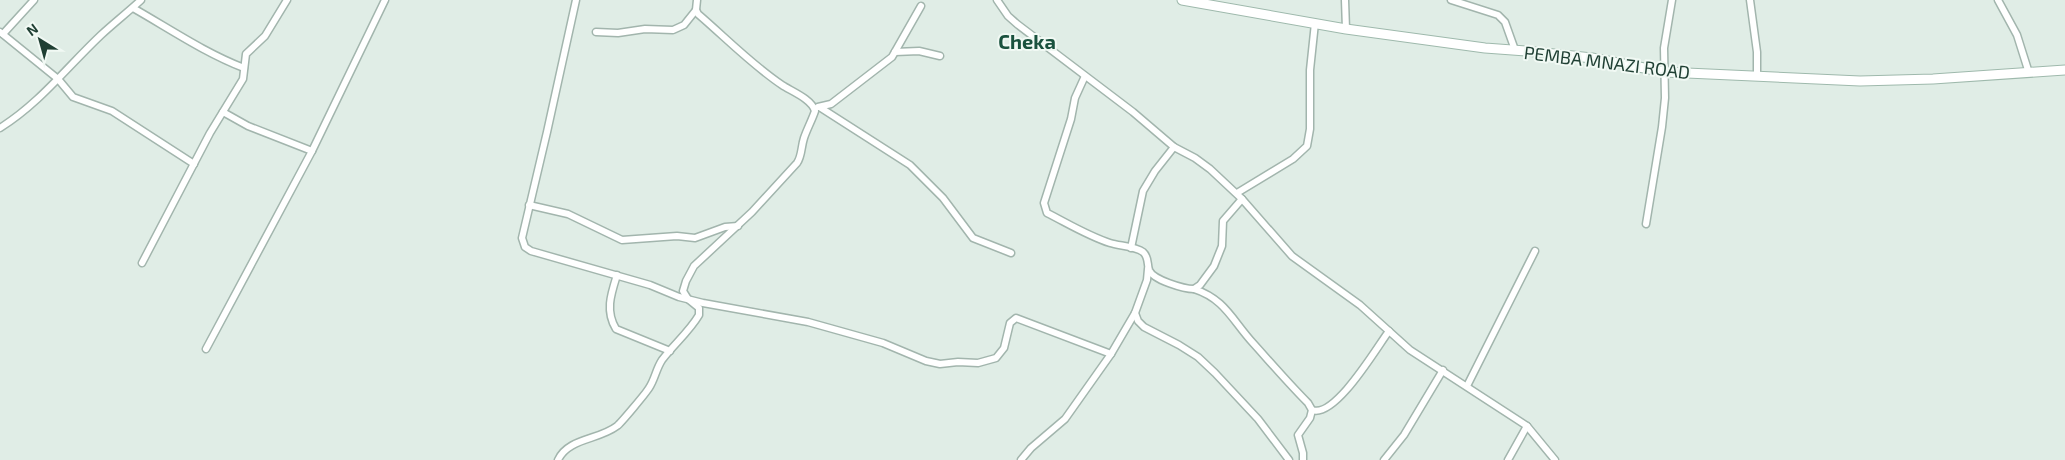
<svg xmlns="http://www.w3.org/2000/svg" width="2065" height="460" font-family="'Exo 2',sans-serif">
<rect width="100%" height="100%" fill="#e0ede6"/>
<g fill="none" stroke-linecap="round" stroke-linejoin="round">
<g stroke="#a2b5ad" stroke-width="9">
<g id="minor">
<path d="M576 0 547 132 522 238 525 247 531 251 650 285 679 297 703 303 808 322 883 343 926 361 940 364 958 362 978 363 996 358 1004 348 1010 323 1016 318 1111 354 1135 313"/>
<path d="M997 0 1008 16 1017 24 1133 112 1174 147 1195 158 1210 169 1242 199 1292 256 1360 305 1410 350 1527 426 1555 460"/>
<path d="M1345 0 1346 29"/>
<path d="M1451 0 1498 15 1505 22 1515 50"/>
<path d="M1750 0 1757 52V75"/>
<path d="M1998 0 2017 35 2029 73"/>
<path d="M133 8C170 29 205 53 244 68"/>
<path d="M0 32 58 79 73 97 112 111 194 164"/>
<path d="M596 32 618 33 645 29 673 30 684 25 696 10"/>
<path d="M3 34 34 0"/>
<path d="M895 52 919 51 940 56"/>
<path d="M1085 76 1075 98 1071 119 1044 203 1047 213C1067 223 1088 236 1110 243 1119 246 1135 246 1143 252 1149 257 1147 264 1149 270 1153 280 1184 289 1194 289L1200 285 1214 266 1222 246 1223 221 1242 199"/>
<path d="M818 107 831 104 892 57 921 6"/>
<path d="M821 108 910 165 943 198 973 238 1011 253"/>
<path d="M223 112 248 126 312 151"/>
<path d="M0 128C40 103 67 67 101 35 114 23 128 12 141 0"/>
<path d="M1237 193 1293 159 1307 146 1310 129V70L1315 23"/>
<path d="M529 205 568 214 622 240 677 236 695 238 725 227 738 226"/>
<path d="M1646 224 1662 127 1665 98 1664 48 1672 0"/>
<path d="M1131 248 1143 191 1155 171 1174 147"/>
<path d="M142 263 210 133 243 79 246 54 265 36 287 0"/>
<path d="M1148 269 1147 280 1135 313 1138 321 1144 327 1179 345 1198 357 1215 373 1258 419 1289 460"/>
<path d="M617 275C611 294 605 311 616 329L670 351"/>
<path d="M1194 289C1225 299 1232 320 1253 343 1271 363 1289 384 1308 403L1312 410 1310 418 1298 435 1303 453V460"/>
<path d="M206 349 312 151 385 0"/>
<path d="M1467 386 1535 251"/>
<path d="M1312 410C1335 419 1377 347 1389 331"/>
<path d="M558 460C568 438 599 440 617 426 621 423 646 393 649 388 655 379 656 369 662 360 674 344 689 332 699 315V308L688 299 683 291 686 281 694 266 752 212 797 163C802 156 801 147 804 138 807 129 812 120 815 111 812 99 791 91 782 85 752 65 726 38 698 14L696 10 697 0"/>
<path d="M1021 460 1031 448 1065 419 1111 354"/>
<path d="M1384 460 1404 435 1443 370"/>
<path d="M1508 460 1527 426"/>
</g>
</g>
<g stroke="#9eb9ac" stroke-width="11">
<path id="secondary" d="M1182 0 1346 29 1485 48 1526 51 1592 58 1665 72 1860 81 1933 79 2065 70"/>
</g>
<use href="#minor" stroke="#fff" stroke-width="6"/>
<use href="#secondary" stroke="#fff" stroke-width="9"/>
</g>
<g text-anchor="middle" dominant-baseline="central" stroke-width="4" stroke-linejoin="round" paint-order="stroke">
<g font-size="18" fill="#1f3f33" stroke="#f1f9f4">
<text transform="translate(1607 62) rotate(7)">PEMBA MNAZI ROAD</text>
</g>
<g font-size="20" font-weight="bold" fill="#1a523e" stroke="#f1f9f4">
<text x="1027" y="41">Cheka</text>
</g>
</g>
<g transform="translate(40 40) rotate(323)" stroke="#f1f9f4" stroke-width="4" paint-order="stroke">
<path d="M0-4L9 19L0 12L-9 19Z" fill="#1f3f33"/>
<text y="-8" font-size="14" font-weight="bold" text-anchor="middle" fill="#1f3f33">N</text>
</g>
</svg>
